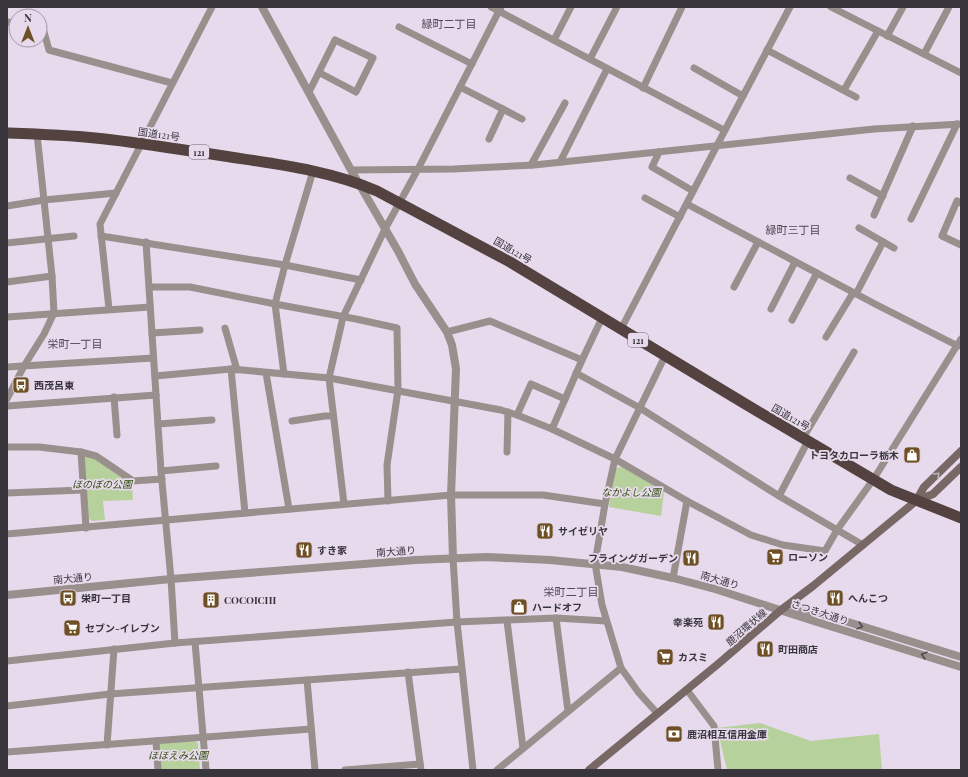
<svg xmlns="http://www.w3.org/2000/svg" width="968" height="777" font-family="'Playfair Display','Noto Sans JP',serif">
<rect width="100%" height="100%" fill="#e6daec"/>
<g fill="#b7d19d">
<path d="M89 455 132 485 133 500 103 501 105 520 92 521 88 518 84 458Z"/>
<path d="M622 466 664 492 661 516 609 507 615 469Z"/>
<path d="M760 723 811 741 879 734 882 770H727L717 728Z"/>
<path d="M193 740 198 743 200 770H160L159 745 163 742Z"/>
</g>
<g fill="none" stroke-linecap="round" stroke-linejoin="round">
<g stroke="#998f8d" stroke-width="7">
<path d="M491 7 724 130"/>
<path d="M831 7 961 73"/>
<path d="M8 22 16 24"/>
<path d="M399 27 472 64"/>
<path d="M40 31 44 32 49 50 172 83"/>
<path d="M887 36 903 7"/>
<path d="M554 40 571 7"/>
<path d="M767 50 856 97"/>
<path d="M924 54 949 7"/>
<path d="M590 59 617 7"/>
<path d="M694 68 743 96"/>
<path d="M460 87 522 119"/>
<path d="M643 88 682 7"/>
<path d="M844 90 878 31"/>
<path d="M309 92 335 40 373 58 356 92 320 73"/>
<path d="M489 139 503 109"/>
<path d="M659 152 652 167 693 191"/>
<path d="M560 162 607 69"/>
<path d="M531 165 565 103"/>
<path d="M351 170 454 169 534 165 874 129 961 124"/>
<path d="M850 178 883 196"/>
<path d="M645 198 680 217"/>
<path d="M961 203 957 201 942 236 961 245"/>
<path d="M687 204 877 305 958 346"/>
<path d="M7 206 44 200 116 193"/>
<path d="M874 215 913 126"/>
<path d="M911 219 957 124"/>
<path d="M859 228 894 248"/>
<path d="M101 236 285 265 361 280"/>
<path d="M146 242 161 471 171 579 175 643"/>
<path d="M7 243 74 236"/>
<path d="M7 282 52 276"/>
<path d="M150 287H190L275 304 356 319 397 328 398 390 387 465 388 501"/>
<path d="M734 287 758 242"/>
<path d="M856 294 883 242"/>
<path d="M109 309 100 224 212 7"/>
<path d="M771 309 795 262"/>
<path d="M7 317 150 307"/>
<path d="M792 320 817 273"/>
<path d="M225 328 237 370"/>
<path d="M621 329C677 222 733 114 790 7"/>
<path d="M447 332 490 321 582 360"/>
<path d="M152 333 200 330"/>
<path d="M826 337 853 293"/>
<path d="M7 367 153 358"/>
<path d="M231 369 245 513"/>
<path d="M266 373 289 509"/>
<path d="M576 373 640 408 779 496 863 545"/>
<path d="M284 374 275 304 285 265 313 171"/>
<path d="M155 376 231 369 329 378 501 410 517 415 552 429 615 459 687 501 751 535 783 545 825 551 837 530 873 480 961 339"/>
<path d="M114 397 117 435"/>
<path d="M7 399 24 366 44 334 54 313 52 276 37 134"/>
<path d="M7 406 156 395"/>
<path d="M517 415 531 384 565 399"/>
<path d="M292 421 325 416H333"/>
<path d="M158 424 212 420"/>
<path d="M552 429 582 360 602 318"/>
<path d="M803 438 854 352"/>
<path d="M7 447H39L81 452 96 456 133 481 162 479"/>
<path d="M81 452 86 528"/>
<path d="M507 452 508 412"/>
<path d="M161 471 216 466"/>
<path d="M7 493 83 490"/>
<path d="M779 496 808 441"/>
<path d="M344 504 329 378 343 317 385 229 418 169 501 7"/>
<path d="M7 534 451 495H543L605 504"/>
<path d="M453 558 457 622 473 770"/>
<path d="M673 578 687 501"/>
<path d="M556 618 568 711"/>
<path d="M507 621 523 748"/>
<path d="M195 642 206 770"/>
<path d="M7 661 175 643 457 622 556 618 606 621"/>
<path d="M408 672 421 770"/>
<path d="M307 680 315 770"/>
<path d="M687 690 714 726 718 770"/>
<path d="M7 706 110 694 461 669"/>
<path d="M657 713 639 693 621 668 602 605 595 563 605 504 615 459 665 356"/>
<path d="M156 741 158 770"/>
<path d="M107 745 114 649"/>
<path d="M7 752 311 729"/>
<path d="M345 770 420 764"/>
<path d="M497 770 621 668"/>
</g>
<g stroke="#998f8d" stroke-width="8">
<path d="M262 7 351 170 398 251 415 284 447 332 452 345 456 369 451 495 453 558"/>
<path d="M7 595 171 579 415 560 486 557 550 560 622 567 673 578 715 589 817 622 961 667"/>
<path d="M794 611 819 613 961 657"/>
</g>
<g stroke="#776866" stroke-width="8">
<path d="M916 501 933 494 961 467"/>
<path d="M589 770 718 664 781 610 813 586 916 501 924 487 961 451"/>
</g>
<path stroke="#544240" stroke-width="11" d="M7 133C36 134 66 135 95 138 138 142 181 150 224 156 276 164 329 170 377 191L510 262 747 405 891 490 961 518"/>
</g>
<defs><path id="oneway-chevron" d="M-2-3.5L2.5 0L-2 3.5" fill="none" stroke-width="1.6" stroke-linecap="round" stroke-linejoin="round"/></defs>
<use stroke="#bfb2bd" href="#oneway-chevron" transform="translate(937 475) rotate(-45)"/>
<g stroke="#514c50">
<use href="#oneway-chevron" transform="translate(860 626) rotate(17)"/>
<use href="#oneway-chevron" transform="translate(924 655) rotate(-163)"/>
</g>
<defs>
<g id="bus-square" transform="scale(0.9)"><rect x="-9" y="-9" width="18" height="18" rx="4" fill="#6f5025" stroke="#e6daec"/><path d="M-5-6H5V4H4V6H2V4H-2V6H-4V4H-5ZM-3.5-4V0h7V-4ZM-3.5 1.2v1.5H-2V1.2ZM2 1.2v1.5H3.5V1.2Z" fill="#fff"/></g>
<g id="shop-square" transform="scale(0.9)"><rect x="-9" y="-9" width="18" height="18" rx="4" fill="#6f5025" stroke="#e6daec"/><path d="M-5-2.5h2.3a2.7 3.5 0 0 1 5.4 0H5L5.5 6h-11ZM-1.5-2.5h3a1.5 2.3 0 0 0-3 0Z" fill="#fff"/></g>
<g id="restaurant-square" transform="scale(0.9)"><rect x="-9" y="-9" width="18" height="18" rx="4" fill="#6f5025" stroke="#e6daec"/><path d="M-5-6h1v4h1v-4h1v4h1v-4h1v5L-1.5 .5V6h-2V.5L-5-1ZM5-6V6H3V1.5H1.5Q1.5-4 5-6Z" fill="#fff"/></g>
<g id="supermarket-square" transform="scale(0.9)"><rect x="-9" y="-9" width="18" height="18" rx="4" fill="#6f5025" stroke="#e6daec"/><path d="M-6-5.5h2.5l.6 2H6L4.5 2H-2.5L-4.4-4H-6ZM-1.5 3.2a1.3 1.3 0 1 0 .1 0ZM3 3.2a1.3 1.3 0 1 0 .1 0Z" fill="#fff"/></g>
<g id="building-square" transform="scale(0.9)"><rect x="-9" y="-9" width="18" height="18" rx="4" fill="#6f5025" stroke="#e6daec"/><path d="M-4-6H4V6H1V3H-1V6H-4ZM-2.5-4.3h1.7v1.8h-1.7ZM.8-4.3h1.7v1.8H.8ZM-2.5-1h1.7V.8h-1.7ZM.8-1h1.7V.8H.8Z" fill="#fff"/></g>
<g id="bank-square" transform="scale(0.9)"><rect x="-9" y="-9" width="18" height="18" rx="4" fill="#6f5025" stroke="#e6daec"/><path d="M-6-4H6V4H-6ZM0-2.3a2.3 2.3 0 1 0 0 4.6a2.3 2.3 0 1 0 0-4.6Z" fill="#fff"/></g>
</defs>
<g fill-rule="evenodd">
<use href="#bus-square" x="21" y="385"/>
<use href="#shop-square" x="912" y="455"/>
<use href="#restaurant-square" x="545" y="531"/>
<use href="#restaurant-square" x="304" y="550"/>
<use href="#supermarket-square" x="775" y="557"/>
<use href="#restaurant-square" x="691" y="558"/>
<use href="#bus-square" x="68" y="598"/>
<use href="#restaurant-square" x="835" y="598"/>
<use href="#building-square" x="211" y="600"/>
<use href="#shop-square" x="519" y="607"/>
<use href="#restaurant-square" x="716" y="622"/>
<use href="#supermarket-square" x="72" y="628"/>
<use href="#restaurant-square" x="765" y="649"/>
<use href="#supermarket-square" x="665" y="657"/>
<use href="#bank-square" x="674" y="734"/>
</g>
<g text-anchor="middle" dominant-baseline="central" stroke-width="3.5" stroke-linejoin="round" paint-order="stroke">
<g fill="#e6daec" stroke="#6d6671" stroke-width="1">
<rect x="189" y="145" width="20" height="14" rx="3"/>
<rect x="628" y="333" width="20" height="14" rx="3"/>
</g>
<g font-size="9" font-weight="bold" fill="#39353c">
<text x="199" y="152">121</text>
<text x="638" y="340">121</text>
</g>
<g font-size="10" fill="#39353c" stroke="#e6daec">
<text transform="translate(159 134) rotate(8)">国道121号</text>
<text transform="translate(513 250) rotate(30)">国道121号</text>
<text transform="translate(791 417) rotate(30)">国道121号</text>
<text transform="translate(396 551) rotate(-4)">南大通り</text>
<text transform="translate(73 578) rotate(-5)">南大通り</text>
<text transform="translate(720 580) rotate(16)">南大通り</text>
<text transform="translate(820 612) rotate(18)">さつき大通り</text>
<text transform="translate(746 627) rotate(-41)">鹿沼環状線</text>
</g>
<g font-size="10" font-weight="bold" fill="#39353c" stroke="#e6daec" text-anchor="start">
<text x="34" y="385">西茂呂東</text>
<text x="899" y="455" text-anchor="end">トヨタカローラ栃木</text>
<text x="558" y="531">サイゼリヤ</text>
<text x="317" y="550">すき家</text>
<text x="788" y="557">ローソン</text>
<text x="678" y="558" text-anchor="end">フライングガーデン</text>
<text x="81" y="598">栄町一丁目</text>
<text x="848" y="598">へんこつ</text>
<text x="224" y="600">COCOICHI</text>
<text x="532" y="607">ハードオフ</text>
<text x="703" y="622" text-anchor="end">幸楽苑</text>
<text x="85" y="628">セブン-イレブン</text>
<text x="778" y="649">町田商店</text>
<text x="678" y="657">カスミ</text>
<text x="687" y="734">鹿沼相互信用金庫</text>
</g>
<g font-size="10" font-style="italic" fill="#334d0f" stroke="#e6daec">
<text x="102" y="484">ほのぼの公園</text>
<text x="631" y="492">なかよし公園</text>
<text x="178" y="755">ほほえみ公園</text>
</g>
<g font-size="11" fill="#524857" stroke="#e6daec">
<text x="449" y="23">緑町二丁目</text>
<text x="793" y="229">緑町三丁目</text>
<text x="75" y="343">栄町一丁目</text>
<text x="571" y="591">栄町二丁目</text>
</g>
</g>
<rect width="968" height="777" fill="none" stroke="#39353c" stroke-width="16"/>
<g transform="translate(28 28)"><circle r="19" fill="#e6daec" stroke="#a198a6"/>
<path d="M0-3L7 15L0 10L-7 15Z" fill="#6f5025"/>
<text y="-6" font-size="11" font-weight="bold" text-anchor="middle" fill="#39353c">N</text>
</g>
</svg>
